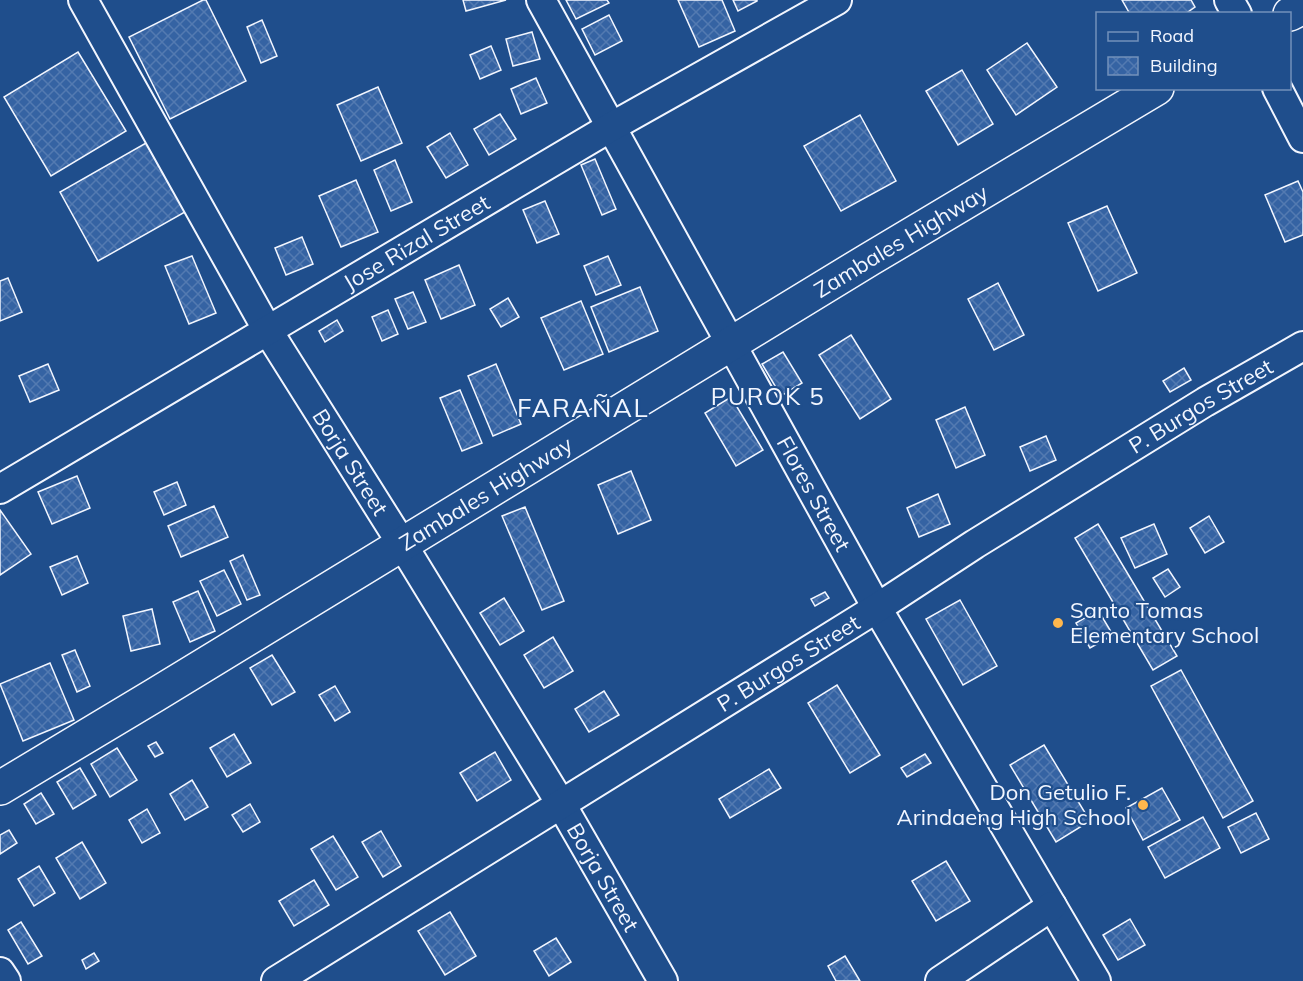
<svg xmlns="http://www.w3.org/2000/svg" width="1303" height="981" font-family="Mulish,sans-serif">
<defs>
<pattern id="building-cross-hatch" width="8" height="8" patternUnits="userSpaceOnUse" patternTransform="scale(1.5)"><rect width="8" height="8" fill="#3563a3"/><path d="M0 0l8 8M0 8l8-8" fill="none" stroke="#537ab1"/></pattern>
</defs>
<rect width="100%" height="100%" fill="#1f4e8c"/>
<g fill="url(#building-cross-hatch)" stroke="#f2f6ff" stroke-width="1.5">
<path d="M203 0H206L246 81 170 119 129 37Z"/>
<path d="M463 0H506L466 11Z"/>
<path d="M566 0H607L609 3 576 19Z"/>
<path d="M678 0H722L735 31 699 47Z"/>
<path d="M733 0H757V1L738 11Z"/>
<path d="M1122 0H1191L1195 7 1185 14H1130Z"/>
<path d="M609 15 622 41 595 55 582 29Z"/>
<path d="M262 20 277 56 261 63 247 27Z"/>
<path d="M532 32 540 59 513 66 506 39Z"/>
<path d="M1027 43 1057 87 1016 115 987 70Z"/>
<path d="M491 46 501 70 480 79 470 55Z"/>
<path d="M78 52 126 131 51 176 4 97Z"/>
<path d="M962 70 993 124 958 145 926 91Z"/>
<path d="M536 78 547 103 521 114 511 89Z"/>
<path d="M378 87 402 143 361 161 337 105Z"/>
<path d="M500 114 516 139 489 155 474 129Z"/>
<path d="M860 115 896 181 841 211 804 146Z"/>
<path d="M450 133 468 165 446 178 427 147Z"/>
<path d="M146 143 185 212 98 261 60 192Z"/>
<path d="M595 159 616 209 602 215 581 165Z"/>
<path d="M395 160 412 202 391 211 374 170Z"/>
<path d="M356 180 378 232 341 247 319 196Z"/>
<path d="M1298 181 1303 192V235L1285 242 1265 195Z"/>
<path d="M545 201 559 234 537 243 523 210Z"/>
<path d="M1107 206 1137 273 1098 291 1068 223Z"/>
<path d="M302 237 313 264 286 275 275 248Z"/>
<path d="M192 256 216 313 189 324 165 266Z"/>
<path d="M608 256 621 285 596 295 584 266Z"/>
<path d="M459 265 475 305 441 319 425 280Z"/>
<path d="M8 278 22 312 0 321V281Z"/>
<path d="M998 283 1024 335 994 350 968 299Z"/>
<path d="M640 287 658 331 609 352 591 307Z"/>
<path d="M413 292 426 322 408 329 395 299Z"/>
<path d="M508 298 519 317 501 327 490 309Z"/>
<path d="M581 301 603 354 564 370 541 318Z"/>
<path d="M388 310 398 334 382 341 372 317Z"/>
<path d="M337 320 343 331 325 342 319 331Z"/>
<path d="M851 335 891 399 860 419 819 355Z"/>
<path d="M783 352 802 383 781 396 762 364Z"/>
<path d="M48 364 59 390 30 402 19 376Z"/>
<path d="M496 364 521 424 493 436 468 376Z"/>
<path d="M1184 368 1191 380 1170 392 1163 381Z"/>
<path d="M460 390 482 443 462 451 440 398Z"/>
<path d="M731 397 763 450 736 466 705 413Z"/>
<path d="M965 407 985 455 956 468 936 420Z"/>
<path d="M1046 436 1056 460 1030 471 1020 447Z"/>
<path d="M631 471 651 520 618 534 598 485Z"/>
<path d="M77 476 90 508 52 524 38 492Z"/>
<path d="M177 482 186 505 164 515 154 492Z"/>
<path d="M938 494 950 524 919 537 907 508Z"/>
<path d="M214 506 228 537 181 557 168 526Z"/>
<path d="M525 507 564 601 542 610 502 516Z"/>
<path d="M0 510 31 554 0 575Z"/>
<path d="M1209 516 1224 542 1205 553 1190 528Z"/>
<path d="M1098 524 1177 656 1153 670 1075 538Z"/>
<path d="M1154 524 1167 554 1135 568 1121 538Z"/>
<path d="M243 555 260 595 247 600 230 561Z"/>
<path d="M77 556 88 583 62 595 50 567Z"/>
<path d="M1168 569 1180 587 1165 597 1153 578Z"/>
<path d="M224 570 241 604 217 616 200 581Z"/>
<path d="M198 591 215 631 190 642 173 602Z"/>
<path d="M825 592 829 598 815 606 811 599Z"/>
<path d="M504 598 524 631 500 645 480 613Z"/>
<path d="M960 600 997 666 963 685 926 619Z"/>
<path d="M152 609 160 644 131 651 123 616Z"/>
<path d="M1098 610 1113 635 1090 648 1076 623Z"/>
<path d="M553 637 573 671 544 688 524 655Z"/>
<path d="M75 650 90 686 77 692 62 655Z"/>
<path d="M272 655 295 692 272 705 250 668Z"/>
<path d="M50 663 74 720 23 741 0 684Z"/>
<path d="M1181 670 1253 801 1223 818 1151 686Z"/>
<path d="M837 685 880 755 850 773 808 703Z"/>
<path d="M335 686 350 712 335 721 319 695Z"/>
<path d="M604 691 619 715 589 732 575 709Z"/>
<path d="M234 734 251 763 227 777 210 748Z"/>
<path d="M156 742 163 753 155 757 148 746Z"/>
<path d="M1044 745 1090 821 1056 842 1010 765Z"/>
<path d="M117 748 137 780 110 797 91 764Z"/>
<path d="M495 752 511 780 477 801 460 773Z"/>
<path d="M925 754 931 763 907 777 901 768Z"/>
<path d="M80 768 96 795 73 809 57 782Z"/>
<path d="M769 769 781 788 730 818 719 799Z"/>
<path d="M192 780 208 807 185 820 170 794Z"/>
<path d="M1162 788 1180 820 1143 840 1126 808Z"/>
<path d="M41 793 54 814 36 824 24 804Z"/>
<path d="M250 804 260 822 243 832 232 815Z"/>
<path d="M147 809 160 833 142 843 129 820Z"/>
<path d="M1256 813 1269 839 1241 853 1228 827Z"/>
<path d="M1203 817 1220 848 1165 878 1148 847Z"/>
<path d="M9 830 17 843 0 854V835Z"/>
<path d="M381 831 401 866 383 877 362 842Z"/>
<path d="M333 836 358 877 336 890 311 849Z"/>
<path d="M82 842 106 883 80 899 56 858Z"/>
<path d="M946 861 970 901 936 921 912 881Z"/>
<path d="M39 866 55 893 34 906 18 879Z"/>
<path d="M314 880 329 905 294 926 279 901Z"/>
<path d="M450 912 476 956 445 975 418 931Z"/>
<path d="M1130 919 1145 945 1118 960 1103 935Z"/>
<path d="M21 922 42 956 28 964 8 930Z"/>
<path d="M556 938 571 962 549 976 534 951Z"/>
<path d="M94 953 99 961 86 969 82 960Z"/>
<path d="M845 956 860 981H836L828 966Z"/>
</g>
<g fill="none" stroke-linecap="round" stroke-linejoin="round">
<g stroke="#f2f6ff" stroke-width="32">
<g id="minor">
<path id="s1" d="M83 0 268 331 402 544 561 804 663 981"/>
<path id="s2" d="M541 0 877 608 1096 981"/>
<path d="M1229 0 1237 14"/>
<path d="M1277 88 1303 138"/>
<path id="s3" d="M0 489 611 127 837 0"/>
<path d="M0 972 6 981"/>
<path id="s4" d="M276 981 877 608 975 544 1205 402 1303 346"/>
<path d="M940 981 1052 906"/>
</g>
</g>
<g stroke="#f2f6ff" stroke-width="36">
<g id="major">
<path d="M1290 14 1303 7"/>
<path id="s5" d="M0 788 155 695 870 259 1157 88"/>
</g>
</g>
<use href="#minor" stroke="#1f4e8c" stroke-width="28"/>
<use href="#major" stroke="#1f4e8c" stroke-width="33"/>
</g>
<g fill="#ffb74d" stroke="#1f4e8c" stroke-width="2">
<circle cx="1058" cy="623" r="6"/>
<circle cx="1143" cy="805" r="6"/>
</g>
<g text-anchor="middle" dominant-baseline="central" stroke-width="4.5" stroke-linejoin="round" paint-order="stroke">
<g font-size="22" fill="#f2f6ff" stroke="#1f4e8c">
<text stroke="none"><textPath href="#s5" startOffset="1054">Zambales Highway</textPath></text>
<text stroke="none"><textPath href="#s3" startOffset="484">Jose Rizal Street</textPath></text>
<text stroke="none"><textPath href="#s4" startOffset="1089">P. Burgos Street</textPath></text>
<text stroke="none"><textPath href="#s1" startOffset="534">Borja Street</textPath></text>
<text stroke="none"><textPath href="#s5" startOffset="568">Zambales Highway</textPath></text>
<text stroke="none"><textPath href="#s2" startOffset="564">Flores Street</textPath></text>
<text stroke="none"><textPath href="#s4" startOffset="603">P. Burgos Street</textPath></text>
<text stroke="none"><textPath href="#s1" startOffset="1020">Borja Street</textPath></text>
</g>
<g font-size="22" fill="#f2f6ff" stroke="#1f4e8c" text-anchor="start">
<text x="1070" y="610">Santo Tomas<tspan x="1070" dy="25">Elementary School</tspan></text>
<text x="1131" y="792" text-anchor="end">Don Getulio F.<tspan x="1131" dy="25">Arindaeng High School</tspan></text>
</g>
<g font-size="24" letter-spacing="1.5" fill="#f2f6ff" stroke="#1f4e8c">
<text x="768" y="396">PUROK 5</text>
</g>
<g font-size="26" letter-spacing="1.5" fill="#f2f6ff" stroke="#1f4e8c">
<text x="583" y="407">FARAÑAL</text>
</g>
</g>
<rect x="1096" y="12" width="195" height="78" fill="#1f4e8c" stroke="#7391ba" stroke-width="1.5"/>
<rect x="1108" y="32" width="30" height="9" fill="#1f4e8c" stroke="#7391ba" stroke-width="1.5"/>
<text x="1150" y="42" font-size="18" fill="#f2f6ff">Road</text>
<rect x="1108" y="57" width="30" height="18" fill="url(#building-cross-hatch)" stroke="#7391ba" stroke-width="1.5"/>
<text x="1150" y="72" font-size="18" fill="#f2f6ff">Building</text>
</svg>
